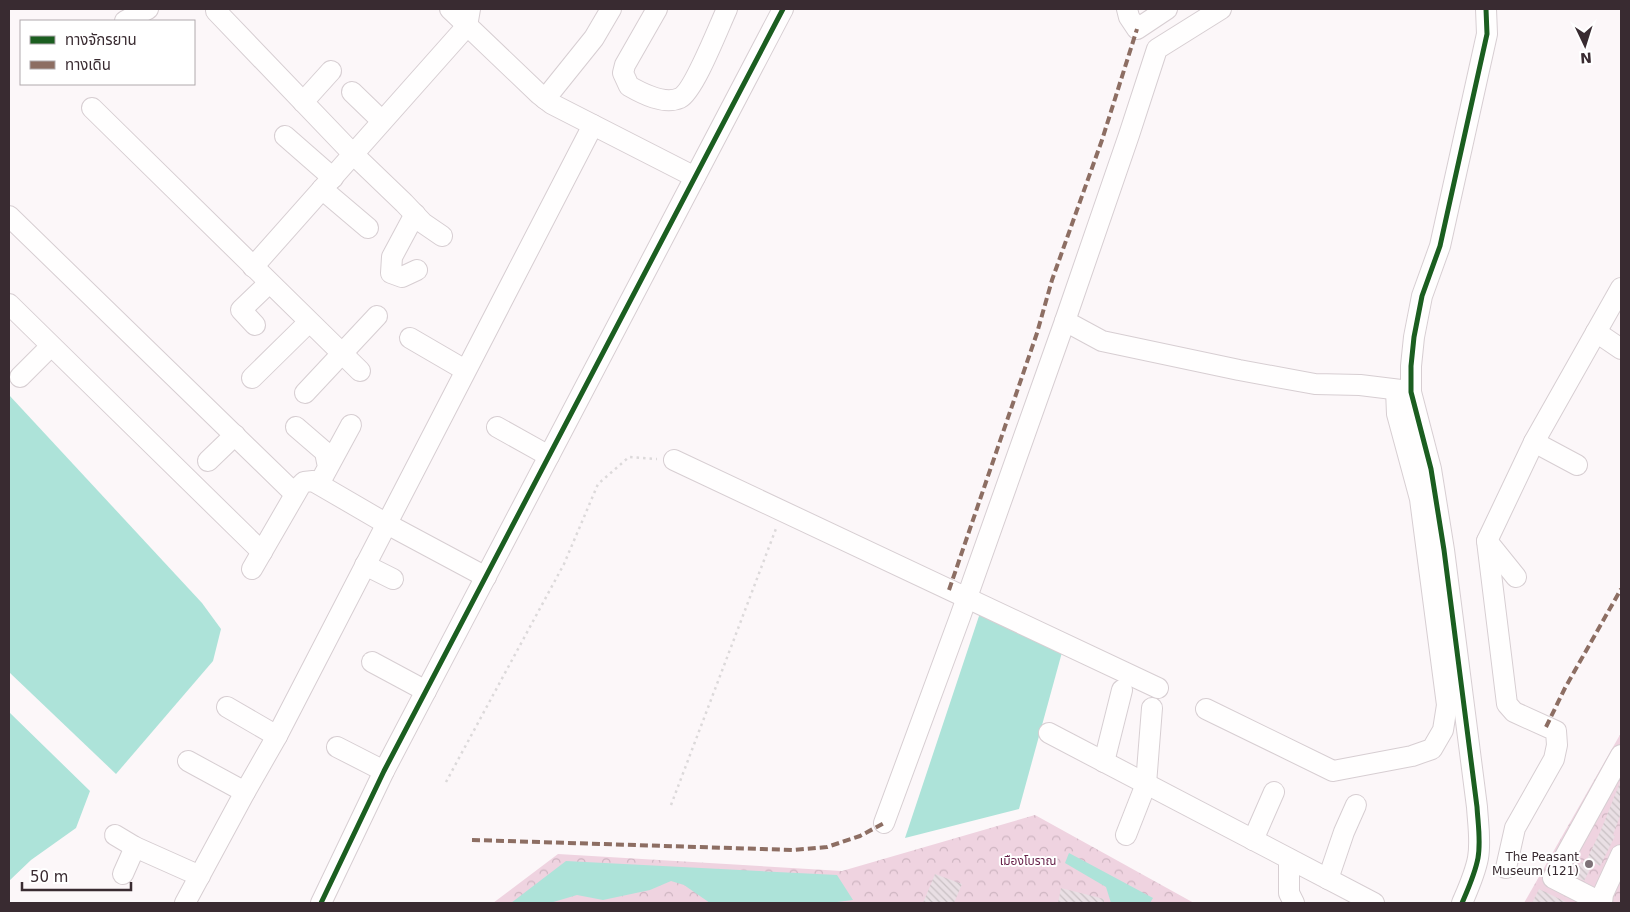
<svg xmlns="http://www.w3.org/2000/svg" width="1630" height="912" font-family="'DejaVu Sans','Noto Sans Thai',sans-serif">
<defs>
<pattern id="park-crowns" width="20" height="18" patternUnits="userSpaceOnUse" patternTransform="scale(1.25)"><rect width="20" height="18" fill="#efd3e0"/><path d="M2 6a3 3 0 1 1 6 0M12 15a3 3 0 1 1 6 0" fill="none" stroke="#ceb5c1"/></pattern>
<pattern id="building-back-hatch" width="6" height="6" patternUnits="userSpaceOnUse" patternTransform="scale(1.25)"><rect width="6" height="6" fill="#e9dfe4"/><path d="M-1 5l2 2M0 0l6 6M5-1l2 2" fill="none" stroke="#c9c0c4"/></pattern>
</defs>
<rect width="100%" height="100%" fill="#fcf7f9"/>
<g fill="url(#park-crowns)">
<path d="M1621 733V903H1524Z"/>
<path d="M1035 815 1194 903H493L558 854 842 871Z"/>
</g>
<g fill="#ade3d9">
<path d="M9 395 202 603 221 629 213 661 116 774 9 672Z"/>
<path d="M982 607 1064 645 1019 809 905 838Z"/>
<path d="M9 712 90 791 76 828 31 860 9 881Z"/>
<path d="M1069 853 1153 898 1150 903H1111L1106 887 1065 863Z"/>
<path d="M566 861 837 875 853 900 829 903H710L684 885 671 881 650 890 603 900 577 895 550 903H511Z"/>
</g>
<g fill="url(#building-back-hatch)">
<path d="M1621 780V813L1613 835 1615 836 1600 866 1587 859 1601 830Z"/>
<path d="M1581 862 1591 867 1584 881 1574 876Z"/>
<path d="M935 874 962 884 954 903H923Z"/>
<path d="M1061 888 1104 899V903H1058Z"/>
<path d="M1539 889 1568 903H1532Z"/>
</g>
<g fill="none" stroke-linecap="round" stroke-linejoin="round">
<g stroke="#d7ced2" stroke-width="22">
<g id="minor">
<path d="M450 9 539 94 552 104 695 177"/>
<path d="M657 9 625 65 623 73 629 86C643 94 664 105 680 98 694 91 719 26 727 9"/>
<path d="M1127 9 1129 17 1137 29 1167 9"/>
<path d="M216 11 353 154 404 203 423 223 442 236"/>
<path d="M125 21 148 9"/>
<path d="M352 92 382 121"/>
<path d="M545 99 594 38 611 9"/>
<path d="M303 102 331 71"/>
<path d="M92 108 360 371"/>
<path d="M285 136 333 178"/>
<path d="M322 189 368 228"/>
<path d="M415 214 392 257 391 273 402 277 417 270"/>
<path d="M9 216 295 494"/>
<path d="M253 267 467 26 470 9"/>
<path d="M9 304 262 552"/>
<path d="M1065 321 1102 341 1239 370 1315 384 1360 385 1409 391"/>
<path d="M255 325 241 310 269 283"/>
<path d="M1596 332 1621 349"/>
<path d="M410 338 465 370"/>
<path d="M20 377 51 346"/>
<path d="M252 378 309 322"/>
<path d="M305 393 377 316"/>
<path d="M296 427 325 452 328 467 351 425 319 484"/>
<path d="M497 427 549 456"/>
<path d="M1534 442 1577 465"/>
<path d="M674 460 1158 688"/>
<path d="M208 461 235 435"/>
<path d="M1487 541 1516 577"/>
<path d="M365 565 393 579"/>
<path d="M252 569 300 486 304 482 313 481 387 524 486 577"/>
<path d="M372 662 426 691"/>
<path d="M227 707 277 736"/>
<path d="M1206 709 1333 771 1412 756 1432 749 1443 730 1447 705 1420 499 1397 414 1396 390"/>
<path d="M1049 733 1374 903"/>
<path d="M337 747 384 771"/>
<path d="M188 761 245 792"/>
<path d="M1104 762 1122 690"/>
<path d="M884 823 960 617 1065 321 1129 135 1157 49 1221 9"/>
<path d="M115 835 135 847 200 876"/>
<path d="M1126 835 1146 784 1152 708"/>
<path d="M1253 840 1274 792"/>
<path d="M1289 859V893L1294 903"/>
<path d="M1506 868 1515 828 1554 759 1557 745 1556 731 1514 712 1507 704 1487 541 1534 442 1621 288"/>
<path d="M123 874 135 847"/>
<path d="M1328 879 1344 832 1356 805"/>
<path d="M185 903 245 792 277 736 593 125"/>
<path d="M321 903 384 771 783 9"/>
<path d="M1462 903C1468 889 1475 874 1478 858 1481 841 1478 824 1477 807L1444 550 1431 469 1411 392V366L1414 337 1422 296 1440 246 1487 34 1486 9"/>
<path d="M1602 903 1553 878 1621 755"/>
<path d="M1602 903 1603 894 1621 855"/>
</g>
</g>
<g stroke="#dcd9da" stroke-width="2.5" stroke-dasharray="2.5 4" stroke-linecap="butt">
<path d="M446 782 564 564 598 484 629 457 657 459"/>
<path d="M671 805 777 526"/>
</g>
<use href="#minor" stroke="#fffefe" stroke-width="20"/>
<g stroke="#8d6e63" stroke-width="4" stroke-dasharray="8 4" stroke-linecap="butt">
<path d="M949 590 1037 333 1052 280 1102 140 1137 29"/>
<path d="M1546 727 1565 688 1621 589"/>
<path d="M472 840 793 850 827 847 860 836 884 823"/>
</g>
<g stroke="#fff" stroke-width="8">
<g id="cycleway">
<path d="M321 903 384 771 783 9"/>
<path d="M1462 903C1468 889 1475 874 1478 858 1481 841 1478 824 1477 807L1444 550 1431 469 1411 392V366L1414 337 1422 296 1440 246 1487 34 1486 9"/>
</g>
</g>
<use href="#cycleway" stroke="#1b5e20" stroke-width="5"/>
</g>
<circle fill="#7d7277" stroke="#fff" stroke-width="2" cx="1589" cy="864" r="5"/>
<g text-anchor="middle" dominant-baseline="central" stroke-width="4" stroke-linejoin="round" paint-order="stroke">
<g font-size="12" fill="#392b31" stroke="#fff" text-anchor="end">
<text x="1579" y="857">The Peasant<tspan x="1579" dy="14">Museum (121)</tspan></text>
</g>
<g font-size="12" fill="#651e47" stroke="#fff">
<text x="1028" y="861">เมืองโบราณ</text>
</g>
</g>
<rect width="1630" height="912" fill="none" stroke="#392b31" stroke-width="20"/>
<rect x="20" y="20" width="175" height="65" fill="#ffffff" stroke="#b0aaad"/>
<rect x="30" y="36" width="25" height="8" fill="#1b5e20" stroke="#b0aaad"/>
<text x="65" y="45" font-size="15" fill="#392b31">ทางจักรยาน</text>
<rect x="30" y="61" width="25" height="8" fill="#8d6e63" stroke="#b0aaad"/>
<text x="65" y="70" font-size="15" fill="#392b31">ทางเดิน</text>
<g transform="translate(1585 45) rotate(176)" stroke="#ffffff" stroke-width="4" paint-order="stroke">
<path d="M0-4L9 19L0 12L-9 19Z" fill="#392b31"/>
<text y="-8" font-size="14" font-weight="bold" text-anchor="middle" fill="#392b31">N</text>
</g>
<path d="M22 882v8h109v-8" fill="none" stroke="#392b31" stroke-width="2.5"/>
<text x="30" y="882" font-size="15" fill="#392b31" stroke="#ffffff" stroke-width="4" paint-order="stroke">50 m</text>
</svg>
